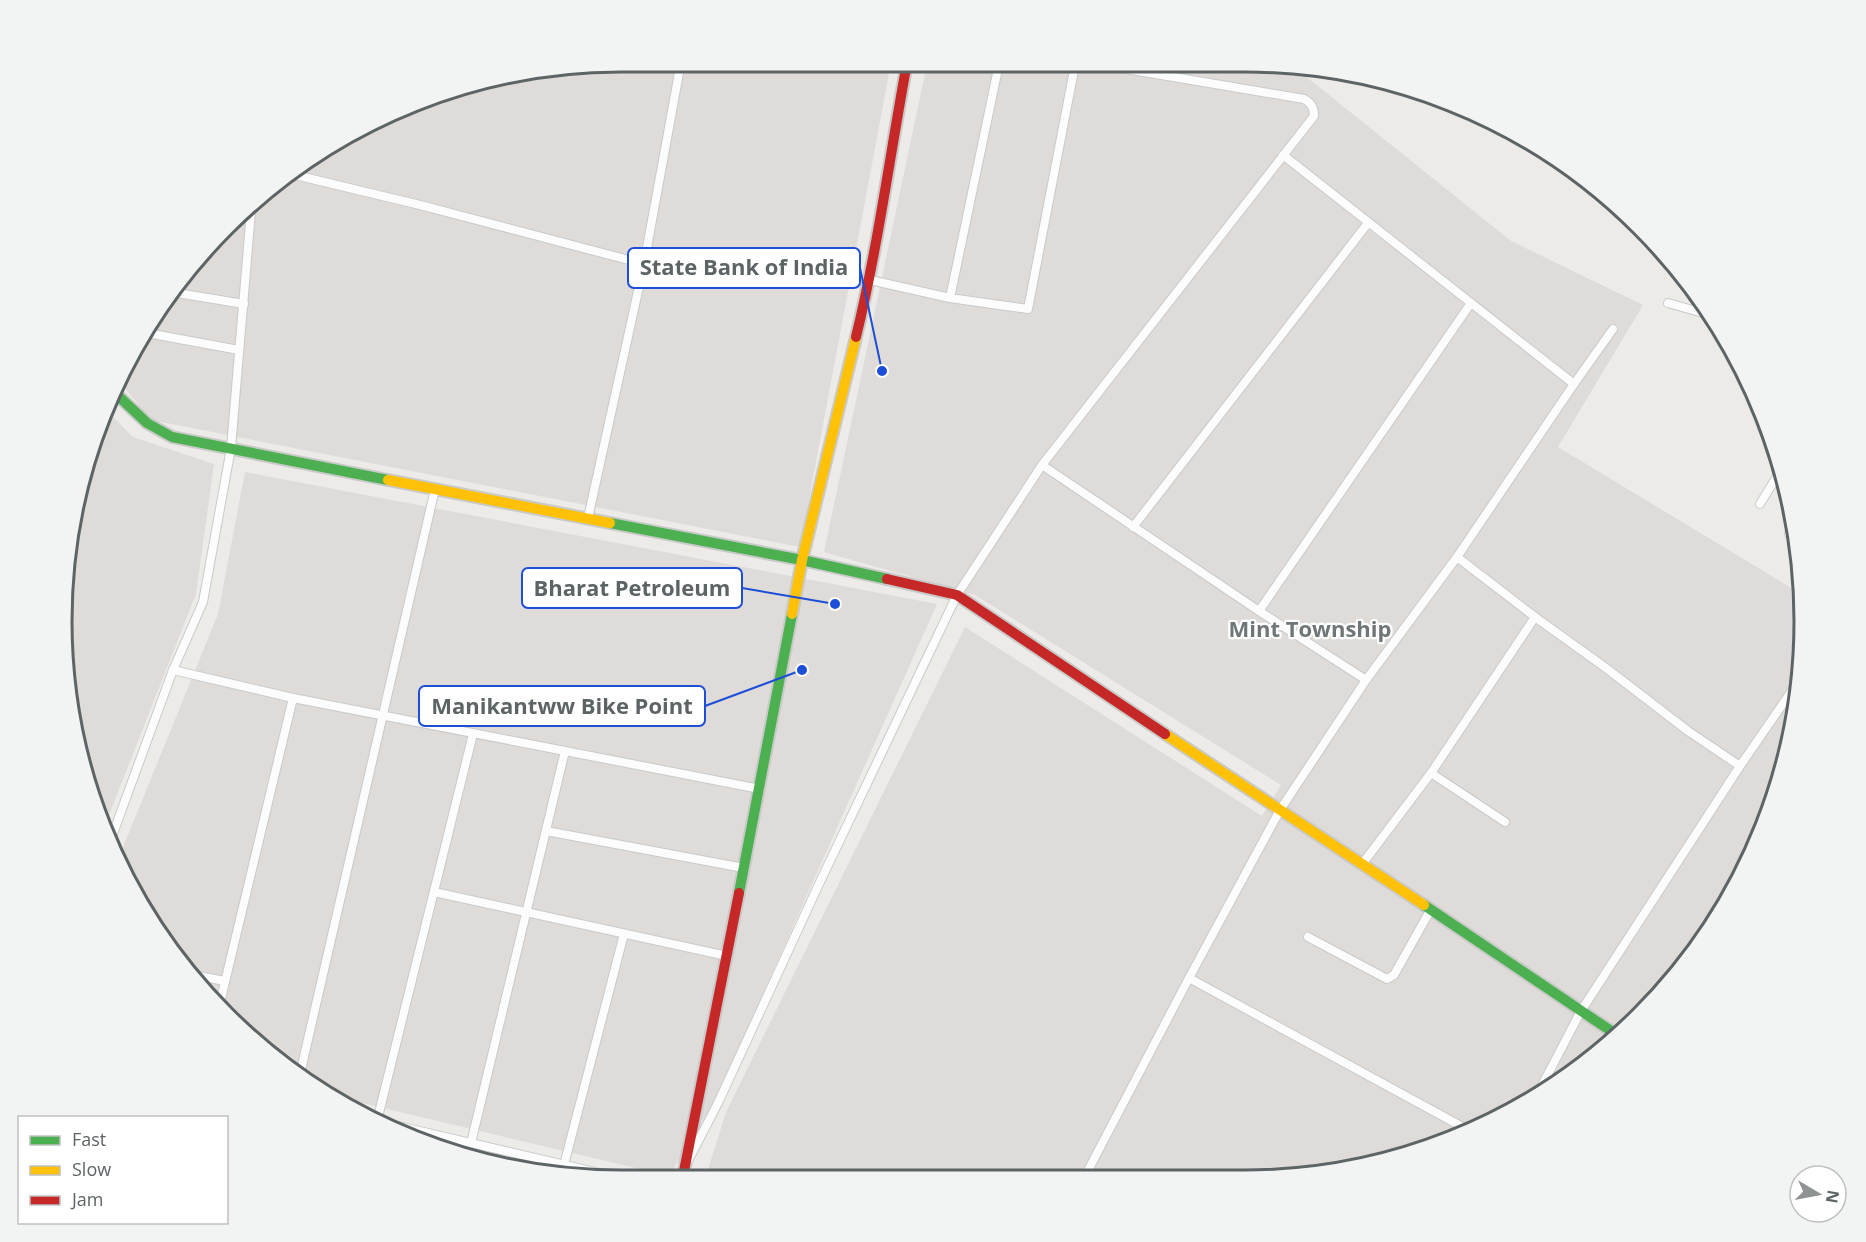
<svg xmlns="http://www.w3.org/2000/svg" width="1866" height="1242" font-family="'Open Sans',sans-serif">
<rect width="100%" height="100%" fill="#edebe8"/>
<g fill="#dedbd9">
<path d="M621 62 891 63 800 547 151 420 119 381 177 280 310 156 441 91Z"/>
<path d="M927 64 1293 66 1511 241 1643 305 1558 447 1803 595 1800 694 1797 704 1792 712 1794 717 1775 801 1729 901 1665 990 1585 1065 1492 1123 1389 1162 1281 1179 706 1176 726 1112 965 627 1262 816 1281 785 975 595 824 552Z"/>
<path d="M104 408 133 437 214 464 196 594 105 825 80 765 63 584Z"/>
<path d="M245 472 937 604 716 1099 669 1176 333 1096 252 1041 137 901 119 857 218 614Z"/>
</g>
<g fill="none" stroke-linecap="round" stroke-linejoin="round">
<g stroke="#c9caca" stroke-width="10">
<g id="street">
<path d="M1283 155 1574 384"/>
<path d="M291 174 420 205 644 264"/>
<path d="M870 280 950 298 1028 309 1075 65"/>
<path d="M171 292 244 304"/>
<path d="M950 298 999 64"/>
<path d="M1668 303 1710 315"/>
<path d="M147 333 239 350"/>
<path d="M1761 411 1760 418 1765 421"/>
<path d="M1042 465 1259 611 1366 680"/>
<path d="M1760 504 1782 468"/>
<path d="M588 518 644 264 681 62"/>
<path d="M1133 527 1368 223"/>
<path d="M1789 534 1796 539"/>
<path d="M1457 557 1535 617 1606 668 1688 731 1740 766"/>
<path d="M1259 611 1471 303"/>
<path d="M173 670 293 698 760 789"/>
<path d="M1431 773 1505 822"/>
<path d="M546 831 744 868"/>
<path d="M111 839 173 670 203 602 231 448 251 211"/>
<path d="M1363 863 1431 773 1535 617"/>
<path d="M434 892 727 956"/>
<path d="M1308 937 1387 979 1394 975 1431 909"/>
<path d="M198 976 225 981"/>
<path d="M1189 978 1470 1131"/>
<path d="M220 1003 293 698"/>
<path d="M300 1074 435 489"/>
<path d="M1537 1095 1581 1011 1740 766 1800 679"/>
<path d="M368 1119 612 1176"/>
<path d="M377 1121 473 734"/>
<path d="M471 1143 565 751"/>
<path d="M689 1159 718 1103 819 884 957 595 1042 465 1314 116C1314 107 1311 103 1304 99L1102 65"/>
<path d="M564 1165 624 934"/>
<path d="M1084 1178 1189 978 1280 810 1366 680 1457 557 1574 384 1613 329"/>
</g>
</g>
<g stroke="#c8cac9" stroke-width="14">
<g id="fast">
<path d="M113 391 147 423 172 437 388 480"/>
<path d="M610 523 802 560 887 579"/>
<path d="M739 893 792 614"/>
<path d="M1424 905 1617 1035"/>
</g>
</g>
<g stroke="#c8cac9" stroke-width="14">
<g id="slow">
<path d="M388 480 610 523"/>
<path d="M792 614 802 560 856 337"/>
<path d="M1165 734 1424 905"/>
</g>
</g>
<g stroke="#c8cac9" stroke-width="14">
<g id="jam">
<path d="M856 337C878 247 890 154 907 63"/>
<path d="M887 579 957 595 1165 734"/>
<path d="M683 1176 739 893"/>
</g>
</g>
<use href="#street" stroke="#fcfcfc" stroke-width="8"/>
<use href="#fast" stroke="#4caf50" stroke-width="10"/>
<use href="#slow" stroke="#ffc107" stroke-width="10"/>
<use href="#jam" stroke="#c62828" stroke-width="10"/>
</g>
<g text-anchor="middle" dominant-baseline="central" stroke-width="4.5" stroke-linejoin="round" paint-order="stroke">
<g font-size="22" font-weight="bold" fill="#6e7678" stroke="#fff">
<text x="1310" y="628">Mint Township</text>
</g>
</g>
<path d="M0 0H1866V1242H0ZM621 72H1245A549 549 0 0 1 1794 621V621A549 549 0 0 1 1245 1170H621A549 549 0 0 1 72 621V621A549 549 0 0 1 621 72Z" fill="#f2f3f3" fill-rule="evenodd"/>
<path fill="none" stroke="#5d6466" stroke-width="3" d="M621 72H1245A549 549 0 0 1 1794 621V621A549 549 0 0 1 1245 1170H621A549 549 0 0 1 72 621V621A549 549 0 0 1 621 72Z"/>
<path fill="none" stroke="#1d4ed8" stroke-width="2" d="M882 371L860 268M835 604L742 588M802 670L705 706"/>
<g fill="#1d4ed8" stroke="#fff" stroke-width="2">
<circle cx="882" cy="371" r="6"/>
<circle cx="835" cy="604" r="6"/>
<circle cx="802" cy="670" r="6"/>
</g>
<g fill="#fff" stroke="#1d4ed8" stroke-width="2">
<rect x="628" y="248" width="232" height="40" rx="6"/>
<rect x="522" y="568" width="220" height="40" rx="6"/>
<rect x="419" y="686" width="286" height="40" rx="6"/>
</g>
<g font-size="22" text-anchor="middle" font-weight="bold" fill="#5d6466">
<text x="744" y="275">State Bank of India</text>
<text x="632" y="596">Bharat Petroleum</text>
<text x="562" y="714">Manikantww Bike Point</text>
</g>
<rect x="18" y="1116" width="210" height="108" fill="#ffffff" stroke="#bec1c2" stroke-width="1.5"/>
<rect x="30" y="1136" width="30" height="9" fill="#4caf50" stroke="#bec1c2" stroke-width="1.5"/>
<text x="72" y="1146" font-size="18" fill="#5d6466">Fast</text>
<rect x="30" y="1166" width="30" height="9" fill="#ffc107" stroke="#bec1c2" stroke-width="1.5"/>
<text x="72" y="1176" font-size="18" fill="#5d6466">Slow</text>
<rect x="30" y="1196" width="30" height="9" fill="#c62828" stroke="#bec1c2" stroke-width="1.5"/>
<text x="72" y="1206" font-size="18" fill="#5d6466">Jam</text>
<g transform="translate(1818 1194) rotate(100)"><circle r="28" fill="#ffffff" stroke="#bec1c2" stroke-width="1.5"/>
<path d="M0-4.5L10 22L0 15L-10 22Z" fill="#8f9394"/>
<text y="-9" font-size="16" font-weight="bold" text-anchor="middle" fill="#5d6466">N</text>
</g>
</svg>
